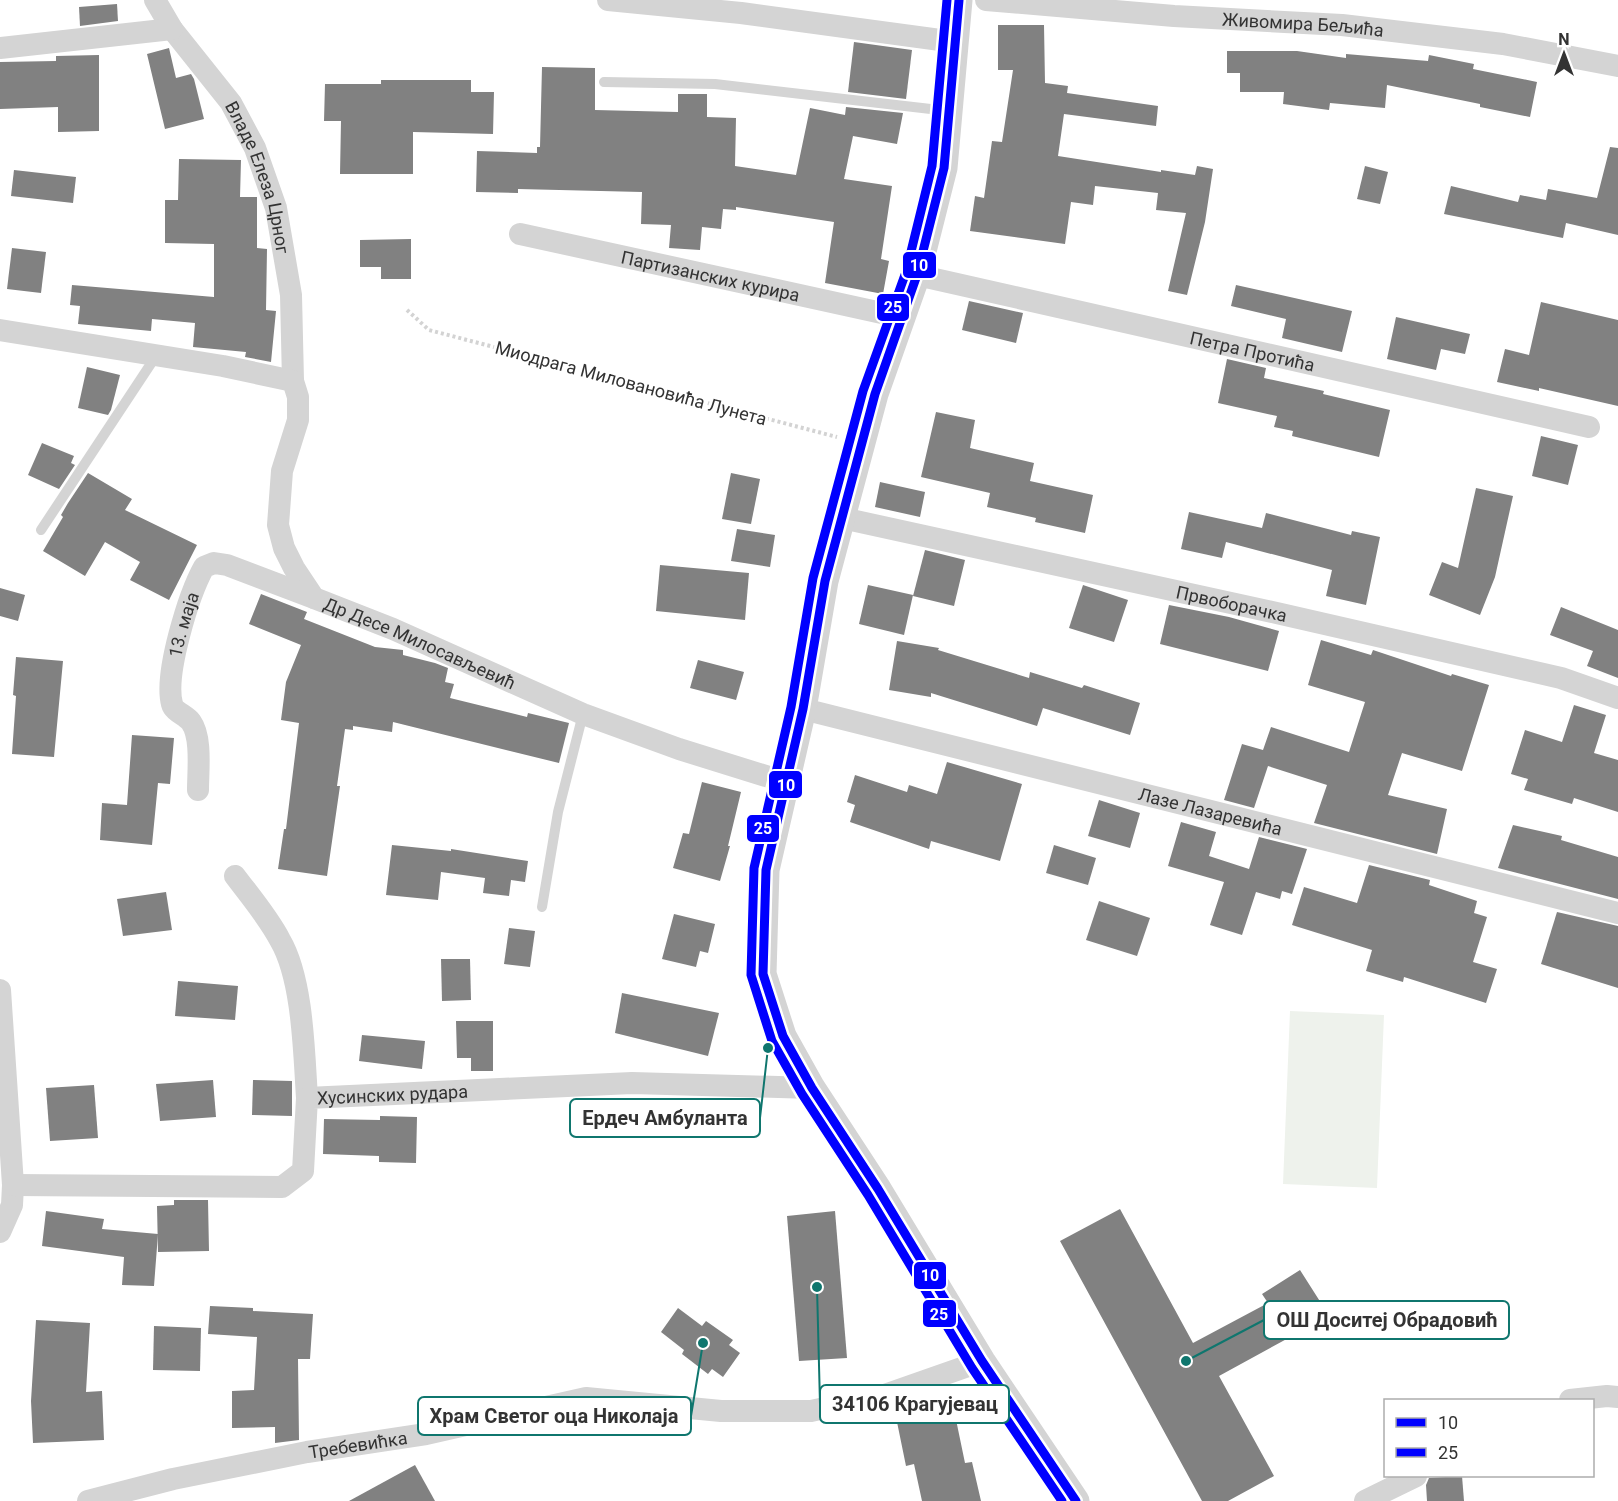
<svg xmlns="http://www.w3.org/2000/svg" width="1618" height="1501" font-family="Roboto,sans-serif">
<rect width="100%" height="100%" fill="#fff"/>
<path fill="#eef2ec" d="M1290 1011 1384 1015 1377 1188 1283 1184Z"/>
<g fill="#818181">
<path d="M117 4 118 21 80 26 79 7Z"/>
<path d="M998 25H1044L1045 83 1068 86 1067 93 1158 106 1156 126 1064 114 1058 156 1161 172V170L1195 175 1197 166 1213 169 1205 222 1187 295 1168 291 1186 213 1156 210 1158 193 1095 186 1093 205 1071 202 1065 244 970 231 975 196 984 198 992 141 1002 142 1013 70H998Z"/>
<path d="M854 42 912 50 906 99 848 92Z"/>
<path d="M169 48 176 78 191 74 194 79 204 119 165 129 147 54Z"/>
<path d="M1227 51H1297L1346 58V54L1428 61 1429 55 1474 64 1473 69 1537 82 1530 117 1480 107V104L1387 85 1385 108 1330 103 1329 110 1283 104 1284 92H1240V73H1227Z"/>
<path d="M99 55V131L58 132V107L0 109V62L56 61V56Z"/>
<path d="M542 67 595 68V110L678 112V94H707V117L736 118 735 166 796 175 810 108 845 115 846 107 903 113 897 144 853 136 844 179 892 186 881 259 889 261 883 294 825 283 834 222 736 207V210L723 209 721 229 702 227 700 250 669 248 671 225 641 224 642 192 518 189V193L476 192 477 151 537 153V147H540Z"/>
<path d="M381 80H471V92H494L493 134 413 132V174H340L341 121H324L325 84H381Z"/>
<path d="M1610 147 1618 148V235L1566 223 1563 238 1444 214 1451 186 1518 202 1520 195 1546 200 1548 189 1597 198Z"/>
<path d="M179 159 241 160 240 197H257V248L267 249 266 310 276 311 271 362 245 357 246 352 193 347 195 323 152 319 151 331 78 324 80 306 70 305 72 285 214 297V244L165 243V200H178Z"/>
<path d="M1365 166 1388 172 1380 204 1357 199Z"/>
<path d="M14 170 76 177 73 203 11 196Z"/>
<path d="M411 239V279H381V267H360V240Z"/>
<path d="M12 248 46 252 41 293 7 289Z"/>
<path d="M1236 285 1352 311 1342 352 1282 338 1286 319 1231 306Z"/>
<path d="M969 301 1023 313 1016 343 962 330Z"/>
<path d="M1541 302 1618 320V406L1539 388V391L1497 382 1505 349 1529 355Z"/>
<path d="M1396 317 1470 334 1465 354 1441 349 1436 370 1387 359Z"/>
<path d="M1227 359 1266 368 1264 378 1324 391 1323 394 1390 410 1379 457 1292 436 1293 431 1274 427 1277 416 1218 403Z"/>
<path d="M87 367 120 375 111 410 108 415 78 408Z"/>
<path d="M936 412 975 420 970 448 1034 463 1030 481 1093 495 1085 533 1035 522 1036 518 987 507 990 493 921 477Z"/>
<path d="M1541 436 1578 445 1568 485 1532 476Z"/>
<path d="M42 443 74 456 71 463 75 465 59 489 28 475Z"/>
<path d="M88 473 132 499 125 510 197 545 169 600 130 580 140 562 105 542 85 576 43 551 63 517 61 515 68 503Z"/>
<path d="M731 473 760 479 751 524 722 519Z"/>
<path d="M880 482 925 492 920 517 875 507Z"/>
<path d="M1476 488 1513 496 1495 577 1480 615 1429 595 1442 562 1458 568Z"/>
<path d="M1189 512 1262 528 1266 513 1351 535 1352 531 1380 537 1366 605 1326 596 1332 570 1226 542 1222 558 1181 549Z"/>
<path d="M737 529 775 535 770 567 731 561Z"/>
<path d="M925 550 965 560 954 606 913 596Z"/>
<path d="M660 565 749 573 745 620 656 611Z"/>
<path d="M868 585 913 595 904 635 859 624Z"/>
<path d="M1083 585 1128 600 1114 642 1069 628Z"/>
<path d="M0 588 25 595 18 621 0 616Z"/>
<path d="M261 594 307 612 304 619 375 647 403 650V655L435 663 448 668 445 682 454 684 450 698 527 717 528 713 569 723 559 763 393 722 392 732 353 726V730L345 729 337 786H340L327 876 278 869 284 829H286L299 723 281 720 286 682 301 645 249 624Z"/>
<path d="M1169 605 1229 617 1279 631 1268 671 1160 644Z"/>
<path d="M1561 607 1618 630V678L1587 666 1593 651 1550 635Z"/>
<path d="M1321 640 1371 655 1373 650 1451 676 1452 674 1489 685 1462 771 1402 753 1388 795 1447 809 1437 854 1314 823 1327 785 1268 766 1254 808 1224 800 1242 744 1263 750 1271 727 1349 752 1365 702 1308 685Z"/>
<path d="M897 641 939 648 938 650 1029 678 1030 672 1082 688 1084 685 1140 703 1130 735 1043 708 1037 726 931 693V697L889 690Z"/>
<path d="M16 657 63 661 54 757 12 754 16 696 13 695Z"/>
<path d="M698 660 744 672 736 700 690 688Z"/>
<path d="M1574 705 1606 715 1594 753 1618 760V812L1574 798 1572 804 1524 790 1528 779 1511 774 1525 730 1562 742Z"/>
<path d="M132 735 174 738 170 784 158 783 152 845 100 840 102 803 127 805Z"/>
<path d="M947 762 1022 784 1000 861 931 841 929 849 850 822 855 805 847 802 855 775 907 792 909 785 937 794Z"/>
<path d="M702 782 741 792 728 846H730L720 881 673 868 683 833 689 834Z"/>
<path d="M1099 800 1140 813 1130 848 1088 836Z"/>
<path d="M1181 822 1216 832 1209 856 1249 869 1259 837 1307 849 1292 894 1282 891 1280 899 1256 892 1242 935 1210 925 1224 882 1168 866Z"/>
<path d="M1513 825 1562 836 1561 840 1618 857V899L1498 868Z"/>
<path d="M392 845 451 851V849L528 861 525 882 511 880 509 896 483 893 485 878 441 872 438 900 386 895Z"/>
<path d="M1054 845 1096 858 1088 885 1046 873Z"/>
<path d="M1369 865 1430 880 1429 885 1477 901 1474 913 1487 917 1473 962 1497 969 1486 1003 1404 977 1403 982 1366 971 1372 950 1292 925 1304 887 1357 903Z"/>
<path d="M166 892 172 930 123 936 117 899Z"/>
<path d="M1099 901 1150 918 1137 956 1086 940Z"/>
<path d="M1557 912 1618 926V988L1541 964Z"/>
<path d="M674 914 715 924 708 953 700 951 696 967 662 959Z"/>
<path d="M509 928 535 931 530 967 504 964Z"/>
<path d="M441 959H470L471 1000 442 1001Z"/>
<path d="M178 981 238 986 235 1020 175 1016Z"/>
<path d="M622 993 719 1013 708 1056 615 1033Z"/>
<path d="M456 1021H493V1071H471V1058H457Z"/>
<path d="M362 1035 425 1041 422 1069 359 1061Z"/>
<path d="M213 1080 216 1117 160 1121 156 1084Z"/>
<path d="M253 1080 292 1081V1116L252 1115Z"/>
<path d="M94 1085 98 1138 50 1141 46 1088Z"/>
<path d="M380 1116 417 1117 416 1163 379 1162V1156L323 1154 324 1119 380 1120Z"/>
<path d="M174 1200H208L209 1251 158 1252 157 1206 174 1205Z"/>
<path d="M1120 1209 1193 1343 1268 1303 1262 1294 1300 1270 1328 1314 1294 1335 1219 1376 1274 1476 1228 1501H1202L1060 1241Z"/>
<path d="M46 1211 104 1219 102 1229 158 1234 154 1286 122 1285 124 1257 42 1246Z"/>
<path d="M835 1211 847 1358 799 1361 787 1216Z"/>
<path d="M210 1306 253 1308V1311L313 1314 310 1359H298L299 1440 275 1443V1427L232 1428V1391L254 1390 257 1337 208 1334Z"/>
<path d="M678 1308 702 1326 706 1321 733 1340 729 1345 740 1353 723 1377 712 1369 708 1374 682 1354 684 1350 661 1332Z"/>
<path d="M36 1320 90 1323 86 1392 102 1391 104 1440 33 1443 31 1401Z"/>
<path d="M154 1326 201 1328 200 1371 153 1370Z"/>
<path d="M954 1410 965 1463 972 1462 981 1501H922L914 1464 906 1466 897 1422Z"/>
<path d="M415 1465 435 1501H349Z"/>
<path d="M1462 1476 1464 1501H1427L1426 1485 1429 1478Z"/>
</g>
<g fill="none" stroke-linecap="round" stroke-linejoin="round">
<path stroke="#d3d3d3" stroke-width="4" stroke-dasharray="3 3" stroke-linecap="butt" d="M407 310 429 330 837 437"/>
<g stroke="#d4d4d4" stroke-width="10">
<path d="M604 82 715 84 948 111"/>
<path d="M41 530 156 356"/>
<path d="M542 907 558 812 583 714"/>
</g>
<g stroke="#d4d4d4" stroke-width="22">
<path id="s1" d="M155 0 172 29 231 103 255 148 276 208 291 295 293 381"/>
<path d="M608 0 741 13 955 42"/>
<path id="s2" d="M986 0 1174 16 1342 25 1503 44 1618 66"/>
<path d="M0 48 172 29"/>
<path id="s3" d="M520 234 900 317"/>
<path id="s4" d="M917 275 1589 427"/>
<path id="s5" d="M0 330 223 366 293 381 298 397V420L282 471 278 525 284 548 294 568 314 598 393 629 583 714 679 749 785 782"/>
<path id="s6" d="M842 518 1281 614 1561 678 1618 698"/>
<path id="s7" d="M803 709 1618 913"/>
<path id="s8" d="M198 790C198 771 202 737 191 722 186 715 174 712 172 704 164 674 189 594 204 567L214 563 227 565 314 598"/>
<path d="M235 876C250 896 268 917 280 940 303 979 304 1053 307 1098"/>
<path d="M0 990 13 1185 12 1205 0 1232"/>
<path id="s9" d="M13 1185 282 1187 303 1171 307 1098 632 1083 812 1088"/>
<path d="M1570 1400 1607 1396 1618 1397"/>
<path id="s10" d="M88 1501 173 1479 307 1452 426 1434 586 1398 721 1411H811L885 1395 982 1361"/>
<path d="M1365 1501 1416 1476"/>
</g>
<path stroke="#d4d4d4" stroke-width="27" d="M959 0 944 168 917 275 875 394 825 581 803 709 766 870 763 974 783 1036 812 1088 878 1189 982 1361 1076 1501"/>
<g stroke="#fff" stroke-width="14">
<path id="bus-1" d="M959 0 944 168 917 275 875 394 825 581 803 709 766 870 763 974 783 1036 812 1088 878 1189 982 1361 1076 1501"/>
</g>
<g stroke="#fff" stroke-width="14">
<path id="bus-2" d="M947 0 932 166 906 272 863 391 813 578 791 707 754 868 751 975 772 1041 802 1094 868 1195 972 1368 1062 1501"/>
</g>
<use href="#bus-1" stroke="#00f" stroke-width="9"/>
<use href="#bus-2" stroke="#00f" stroke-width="9"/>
</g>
<g text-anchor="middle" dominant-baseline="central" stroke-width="6" stroke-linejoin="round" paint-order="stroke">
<g font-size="18" fill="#333" stroke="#fff">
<text stroke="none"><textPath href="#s2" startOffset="318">Живомира Бељића</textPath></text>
<text stroke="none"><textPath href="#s1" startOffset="208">Владе Елеза Црног</textPath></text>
<text stroke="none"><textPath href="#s3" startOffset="195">Партизанских курира</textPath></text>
<text stroke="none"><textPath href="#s4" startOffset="344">Петра Протића</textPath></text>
<text transform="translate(631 383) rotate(15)">Миодрага Миловановића Лунета</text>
<text stroke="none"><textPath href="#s6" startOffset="399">Првоборачка</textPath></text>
<text stroke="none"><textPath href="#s8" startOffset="177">13. маја</textPath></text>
<text stroke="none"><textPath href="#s5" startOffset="642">Др Десе Милосављевић</textPath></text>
<text stroke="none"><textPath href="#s7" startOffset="420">Лазе Лазаревића</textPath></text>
<text stroke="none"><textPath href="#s9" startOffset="454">Хусинских рудара</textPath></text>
<text stroke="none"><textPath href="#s10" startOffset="276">Требевићка</textPath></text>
</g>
</g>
<path fill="none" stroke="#0f766e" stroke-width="2" d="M768 1048L760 1118M1186 1361L1264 1320M817 1287L820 1404M703 1343L691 1416"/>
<g fill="#0f766e" stroke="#fff" stroke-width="2">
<circle cx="768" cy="1048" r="6"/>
<circle cx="1186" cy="1361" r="6"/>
<circle cx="817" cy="1287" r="6"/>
<circle cx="703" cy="1343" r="6"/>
</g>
<g fill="#fff" stroke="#0f766e" stroke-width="2">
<rect x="570" y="1099" width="190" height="38" rx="6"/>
<rect x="1264" y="1301" width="245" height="38" rx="6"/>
<rect x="820" y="1385" width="189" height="38" rx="6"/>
<rect x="418" y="1397" width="273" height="38" rx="6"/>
</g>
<g font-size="20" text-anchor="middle" font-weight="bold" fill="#333">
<text x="665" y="1125">Ердеч Амбуланта</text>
<text x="1387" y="1327">ОШ Доситеј Обрадовић</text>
<text x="915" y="1411">34106 Крагујевац</text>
<text x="554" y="1423">Храм Светог оца Николаја</text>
</g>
<g stroke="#fff" stroke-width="2">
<rect x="902" y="251" width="35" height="28" rx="6" fill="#00f"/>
<rect x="876" y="293" width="34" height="29" rx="6" fill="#00f"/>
<rect x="768" y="770" width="35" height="29" rx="6" fill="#00f"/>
<rect x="746" y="814" width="34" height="29" rx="6" fill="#00f"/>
<rect x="913" y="1261" width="34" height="29" rx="6" fill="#00f"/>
<rect x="922" y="1299" width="35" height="29" rx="6" fill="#00f"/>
</g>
<g font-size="16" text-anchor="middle" font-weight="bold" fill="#fff">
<text x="919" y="271">10</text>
<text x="893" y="313">25</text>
<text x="786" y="791">10</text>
<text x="763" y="834">25</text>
<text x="930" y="1281">10</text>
<text x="939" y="1320">25</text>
</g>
<rect x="1384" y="1399" width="210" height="78" fill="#ffffff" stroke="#adadad" stroke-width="1.5"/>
<rect x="1396" y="1418" width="30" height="9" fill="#0000ff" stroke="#adadad" stroke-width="1.5"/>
<text x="1438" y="1429" font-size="18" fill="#333333">10</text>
<rect x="1396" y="1448" width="30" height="9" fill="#0000ff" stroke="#adadad" stroke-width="1.5"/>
<text x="1438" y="1459" font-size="18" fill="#333333">25</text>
<g transform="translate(1564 54)" stroke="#ffffff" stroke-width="4.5" paint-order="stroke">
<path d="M0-4.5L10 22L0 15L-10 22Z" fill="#333333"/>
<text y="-9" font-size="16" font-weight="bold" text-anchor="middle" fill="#333333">N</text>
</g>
</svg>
